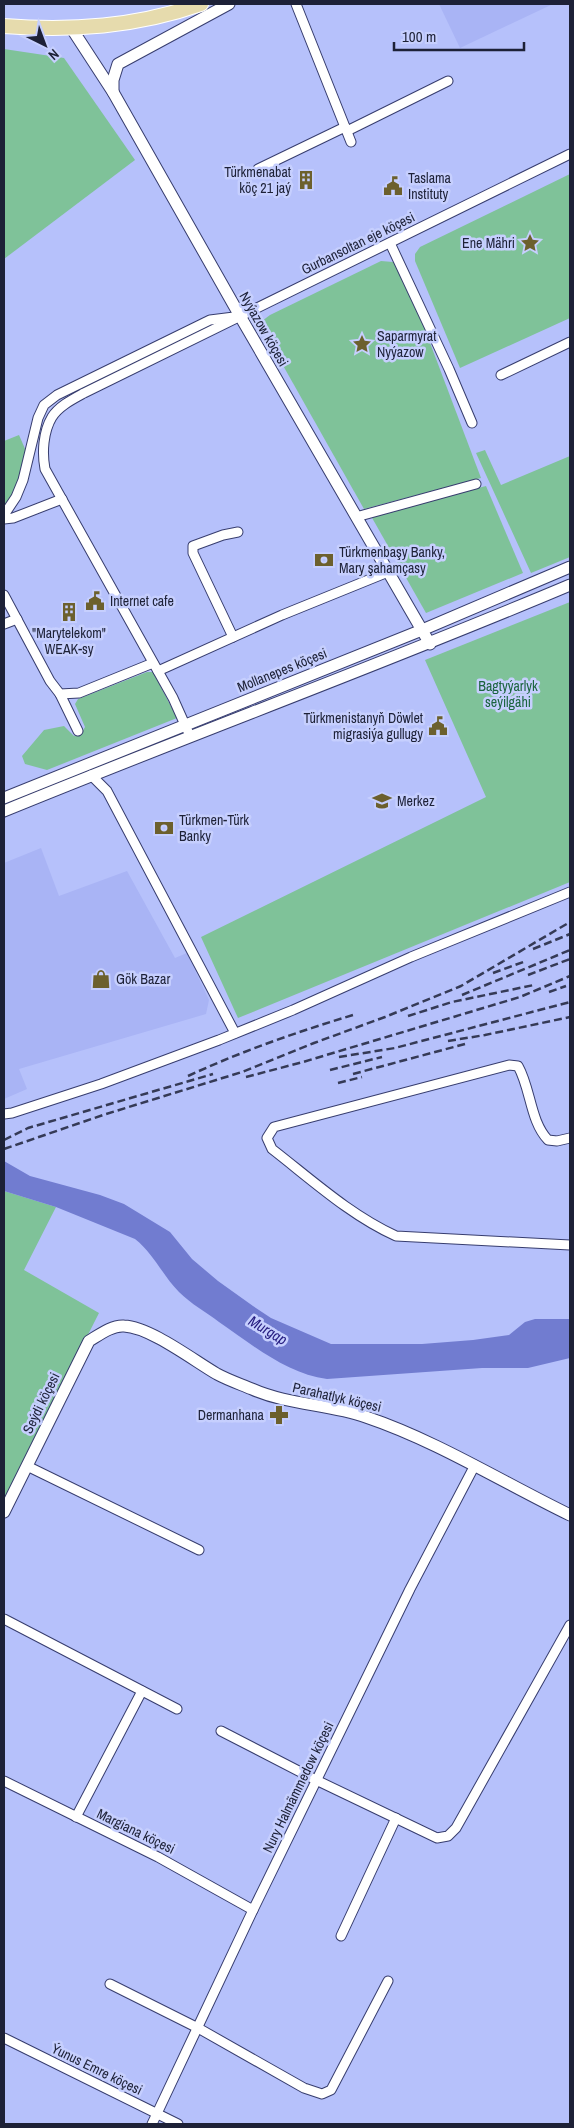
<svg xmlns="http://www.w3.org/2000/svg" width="574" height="2128" font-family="'Archivo Narrow',sans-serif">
<rect width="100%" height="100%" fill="#b6c1fb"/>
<g fill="#a9b4f5">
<path d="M439 4H553L460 48Z"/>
<path d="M41 848 59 896 127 871 175 958 187 953 209 1000 206 1014 19 1069 27 1089 4 1099V863Z"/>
</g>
<g fill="#7fc299">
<path d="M4 49 64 58 135 160 4 259Z"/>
<path d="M570 174V318L460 368 415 261V254L420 247Z"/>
<path d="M381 261 393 262 401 266 481 478 364 509 263 330 262 321 270 315Z"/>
<path d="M19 435 29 458 4 515V441Z"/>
<path d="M485 450 501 485 570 456V557L531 573 476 453Z"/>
<path d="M486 486 523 573 426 613 371 516Z"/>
<path d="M570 602V882L238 1018 201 937 486 797 425 660Z"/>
<path d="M147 672H153L177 718 47 770 25 764 22 756 44 730 64 726 74 736 81 734 85 727 75 704 78 699Z"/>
<path d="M4 1191 56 1207 24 1270 99 1313 4 1500Z"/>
</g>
<path fill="#717cd0" d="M4 1161 30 1176 100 1195 124 1204 170 1232 192 1259 218 1281 253 1306 271 1318 331 1344H422L473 1340 509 1335 525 1322 535 1319H570V1358L528 1368H482L327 1379C287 1374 251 1344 219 1322 206 1312 191 1304 179 1292 163 1276 154 1254 135 1239L56 1207 4 1191Z"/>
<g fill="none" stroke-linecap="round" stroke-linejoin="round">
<g stroke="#373d6e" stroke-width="11">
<g id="minor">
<path d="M296 4 351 142"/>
<path d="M347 131 448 81"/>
<path d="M258 169 345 127"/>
<path d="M390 243 449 369 472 423"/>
<path d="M501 375 570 342"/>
<path d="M4 515 16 497 23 480 38 418 44 405 57 395 210 320 234 317"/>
<path d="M356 517 476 484"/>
<path d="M4 519 13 518 62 499"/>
<path d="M4 595 50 681 60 694 79 693 153 663"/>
<path d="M4 624 17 619"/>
<path d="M233 637 193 553V546L223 535 238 532"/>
<path d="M158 671 282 615 388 572"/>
<path d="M60 694 78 731"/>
<path d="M190 736 173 698 45 469C42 453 43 432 52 417 59 406 73 399 84 393L570 154"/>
<path d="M91 775 107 791 235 1033"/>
<path d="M4 1114 12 1113 101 1084 219 1040 293 1010 411 957 570 892"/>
<path d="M570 1138 557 1141 548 1140C530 1121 531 1089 518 1066L509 1065 274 1127 267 1138 272 1149C312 1180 350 1215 396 1236L570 1245"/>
<path d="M27 1466 199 1550"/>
<path d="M4 1619 177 1709"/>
<path d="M221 1731 316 1780 437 1838 448 1836 456 1828 570 1625"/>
<path d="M4 1781 158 1857 253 1910"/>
<path d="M76 1817 142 1691"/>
<path d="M341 1936 396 1818"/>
<path d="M110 1984 198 2028 304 2088 322 2094 331 2090 388 1981"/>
<path d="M4 2038 178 2124"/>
<path d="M152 2124 253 1910 410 1589 475 1465"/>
</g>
</g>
<g stroke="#373d6e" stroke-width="13">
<g id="tertiary">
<path d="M72 29 113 92 240 316 430 644"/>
<path d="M113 92V80L118 64 229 4"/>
<path d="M4 798 422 630 570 567"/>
<path d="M4 811C192 734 383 664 570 585"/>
<path d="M4 1512 89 1341C99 1335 112 1325 124 1326 150 1327 193 1360 217 1374 228 1380 240 1384 252 1389 288 1405 328 1404 366 1417 437 1441 502 1482 570 1515"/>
</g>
</g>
<g stroke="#fff" stroke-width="16">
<path id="primary" d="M4 26C71 31 136 27 201 4"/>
</g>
<use href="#minor" stroke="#fff" stroke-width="9"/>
<use href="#tertiary" stroke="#fff" stroke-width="11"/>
<use href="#primary" stroke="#e6dbad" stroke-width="14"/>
<g stroke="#353a56" stroke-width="2.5" stroke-dasharray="8 4" stroke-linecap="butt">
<path d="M533 949 570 934"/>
<path d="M493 973 526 961"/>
<path d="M528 975 570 959"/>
<path d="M549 992 566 986"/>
<path d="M462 995 570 950"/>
<path d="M408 1016 452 1002 534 985"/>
<path d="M448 1041 485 1035 570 1017"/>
<path d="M339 1057 395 1048 570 1002"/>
<path d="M330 1070 382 1057"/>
<path d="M353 1074 465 1044"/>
<path d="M188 1076C242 1051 297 1032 353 1015"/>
<path d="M246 1077 303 1062 520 997 570 976"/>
<path d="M338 1083 362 1077"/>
<path d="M4 1140 28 1128 213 1074"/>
<path d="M4 1149 103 1115 242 1072 314 1043 385 1017 461 986 570 922"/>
</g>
</g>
<defs>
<g id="building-bare" transform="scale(1.5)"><path d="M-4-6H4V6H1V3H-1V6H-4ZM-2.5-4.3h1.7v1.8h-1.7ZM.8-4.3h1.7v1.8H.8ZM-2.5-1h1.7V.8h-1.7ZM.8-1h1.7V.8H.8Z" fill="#6c602d" stroke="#c6cffe" stroke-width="2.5" paint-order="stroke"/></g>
<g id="civic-bare" transform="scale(1.5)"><path d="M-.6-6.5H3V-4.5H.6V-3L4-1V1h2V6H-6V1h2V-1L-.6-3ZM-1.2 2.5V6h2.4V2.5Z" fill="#6c602d" stroke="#c6cffe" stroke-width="2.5" paint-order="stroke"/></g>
<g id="sight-bare" transform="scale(1.5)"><path d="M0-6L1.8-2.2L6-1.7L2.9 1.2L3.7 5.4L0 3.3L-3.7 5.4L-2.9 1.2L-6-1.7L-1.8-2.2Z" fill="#6c602d" stroke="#c6cffe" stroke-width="2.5" paint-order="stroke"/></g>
<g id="bank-bare" transform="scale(1.5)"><path d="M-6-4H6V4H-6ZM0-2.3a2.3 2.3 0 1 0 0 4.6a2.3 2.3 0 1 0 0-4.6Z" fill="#6c602d" stroke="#c6cffe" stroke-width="2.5" paint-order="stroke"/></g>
<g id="school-bare" transform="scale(1.5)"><path d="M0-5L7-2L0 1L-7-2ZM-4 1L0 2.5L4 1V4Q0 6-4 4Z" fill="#6c602d" stroke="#c6cffe" stroke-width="2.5" paint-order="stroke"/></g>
<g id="shop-bare" transform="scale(1.5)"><path d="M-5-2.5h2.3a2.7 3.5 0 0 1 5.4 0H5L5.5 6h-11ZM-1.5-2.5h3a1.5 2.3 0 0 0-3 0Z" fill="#6c602d" stroke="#c6cffe" stroke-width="2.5" paint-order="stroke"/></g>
<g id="pharmacy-bare" transform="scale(1.5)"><path d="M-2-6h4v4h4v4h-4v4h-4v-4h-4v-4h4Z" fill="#6c602d" stroke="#c6cffe" stroke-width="2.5" paint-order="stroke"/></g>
</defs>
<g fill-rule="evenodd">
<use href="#building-bare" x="306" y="180"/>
<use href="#civic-bare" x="393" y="186"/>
<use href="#sight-bare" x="530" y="243"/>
<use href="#sight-bare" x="362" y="344"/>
<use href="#bank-bare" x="324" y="560"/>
<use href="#civic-bare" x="95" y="601"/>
<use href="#building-bare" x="69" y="612"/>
<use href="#civic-bare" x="438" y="726"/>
<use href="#school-bare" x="382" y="801"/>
<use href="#bank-bare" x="164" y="828"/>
<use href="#shop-bare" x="101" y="979"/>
<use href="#pharmacy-bare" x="279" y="1415"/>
</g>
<g text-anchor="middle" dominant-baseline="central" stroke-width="5" stroke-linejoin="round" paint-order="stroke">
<g font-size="14" fill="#1d2137" stroke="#c6cffe" text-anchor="start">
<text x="291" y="172" text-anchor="end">Türkmenabat<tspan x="291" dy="16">köç 21 jaý</tspan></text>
<text x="408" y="178">Taslama<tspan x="408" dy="16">Instituty</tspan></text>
<text x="515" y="243" text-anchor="end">Ene Mähri</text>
<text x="377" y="336">Saparmyrat<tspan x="377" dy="16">Nyýazow</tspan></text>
<text x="339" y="552">Türkmenbaşy Banky,<tspan x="339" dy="16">Mary şahamçasy</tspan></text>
<text x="110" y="601">Internet cafe</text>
<text x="69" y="633" text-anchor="middle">"Marytelekom"<tspan x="69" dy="16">WEAK-sy</tspan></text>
<text x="423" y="718" text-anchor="end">Türkmenistanyň Döwlet<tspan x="423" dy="16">migrasiýa gullugy</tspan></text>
<text x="397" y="801">Merkez</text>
<text x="179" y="820">Türkmen-Türk<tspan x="179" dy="16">Banky</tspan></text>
<text x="116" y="979">Gök Bazar</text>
<text x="264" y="1415" text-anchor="end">Dermanhana</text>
</g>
<g font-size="14" fill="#1d2137" stroke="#c6cffe">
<text transform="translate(358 243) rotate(-26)">Gurbansoltan eje köçesi</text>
<text transform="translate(264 329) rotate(60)">Nyýazow köçesi</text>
<text transform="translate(282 670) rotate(-22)">Mollanepes köçesi</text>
<text transform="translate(337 1397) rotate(13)">Parahatlyk köçesi</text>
<text transform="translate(41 1403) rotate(-64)">Seýdi köçesi</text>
<text transform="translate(298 1787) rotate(-64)">Nury Halmämmedow köçesi</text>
<text transform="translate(136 1831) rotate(26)">Margiana köçesi</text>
<text transform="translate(97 2069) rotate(26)">Ýunus Emre köçesi</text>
</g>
<g font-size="14" fill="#1b643e" stroke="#c6cffe">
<text x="508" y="686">Bagtyýarlyk<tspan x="508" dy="16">seýilgähi</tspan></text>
</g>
<g font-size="15" font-style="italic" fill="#241b7f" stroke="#c6cffe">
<text transform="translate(268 1330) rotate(31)">Murgap</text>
</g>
</g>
<rect width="574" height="2128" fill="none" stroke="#1d2137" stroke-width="10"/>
<g transform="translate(45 45) rotate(138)" stroke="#c6cffe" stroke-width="4" paint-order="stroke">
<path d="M0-4L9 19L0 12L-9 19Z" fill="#1d2137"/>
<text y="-8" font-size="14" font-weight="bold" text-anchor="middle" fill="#1d2137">N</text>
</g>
<path d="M394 42v8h130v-8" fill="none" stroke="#1d2137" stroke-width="2.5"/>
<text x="402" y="42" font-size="15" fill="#1d2137" stroke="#c6cffe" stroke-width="4" paint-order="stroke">100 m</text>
</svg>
